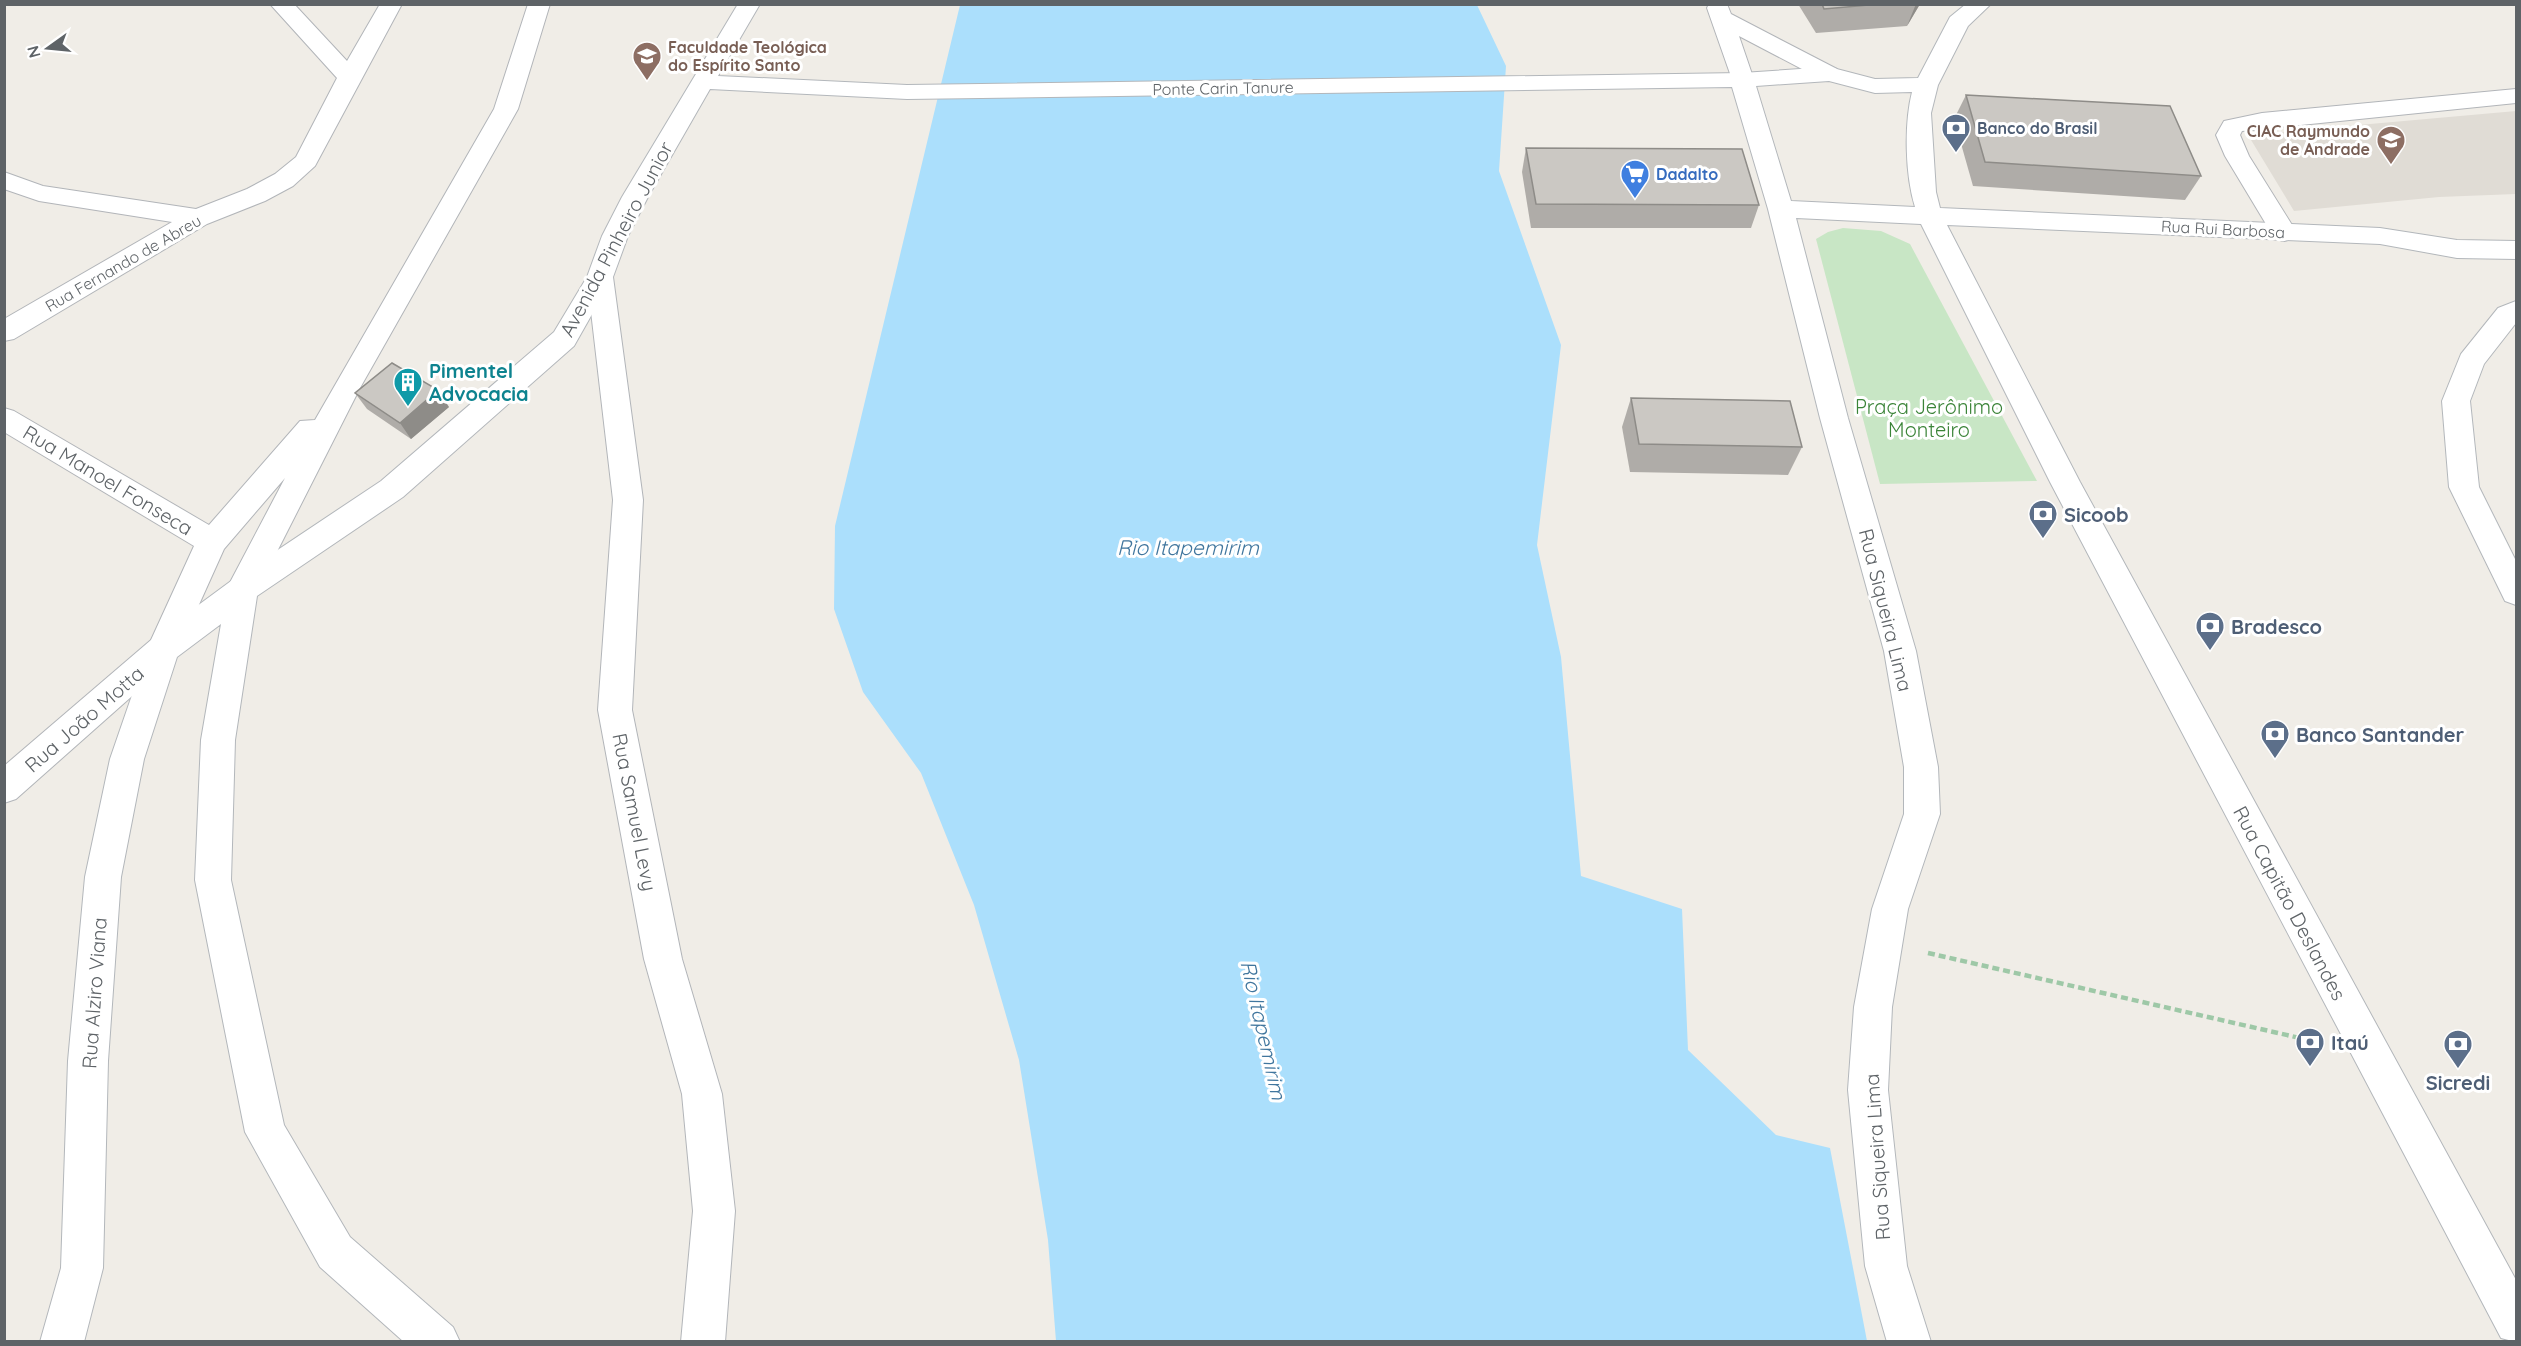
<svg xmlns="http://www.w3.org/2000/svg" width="2521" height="1346" font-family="Quicksand,sans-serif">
<rect width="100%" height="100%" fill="#f0ede7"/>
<path fill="#e0dcd5" d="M2516 111V194L2439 197 2294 211 2248 135Z"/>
<path fill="#c8e6c5" d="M1843 228 1881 231 1910 244 2037 481 1880 484 1816 239 1828 232Z"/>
<path fill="#abdffc" d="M960 5H1477L1506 66 1499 171 1561 345 1537 545 1561 657 1581 876 1682 909 1688 1050 1776 1135 1830 1148 1867 1341H1056L1048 1240 1019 1060 974 905 921 773 863 692 834 609 835 526Z"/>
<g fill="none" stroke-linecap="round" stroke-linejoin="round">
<g stroke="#b2b5b9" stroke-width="2">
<g id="minor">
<path d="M270 4H294L347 61 380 4H402L315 166 293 186 265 201 207 224 14 339 4 341V319L172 222 39 201 4 189V172L43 186 196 209 247 189 275 174 296 157 337 78Z"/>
<path d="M528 4H550L518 109 360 388 253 599 242 603 231 599 226 590 285 478 224 549 175 658 16 799 4 803V766L151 640 194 546 4 432V408L14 411 209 525 300 421 315 420 494 109Z"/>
<path d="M2516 89V103L2242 131 2240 135 2249 156 2297 233 2293 239 2284 241 2275 239 2225 156 2216 135 2224 121 2262 113Z"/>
</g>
</g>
<g stroke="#b2b5b9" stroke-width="2">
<g id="tertiary">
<path d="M1709 4H1727L1731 14 1837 69 1841 74 1837 79H1821L1739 36 1754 80 1750 85H1734L1707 8Z"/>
<path d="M600 268 609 271 613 277 643 500 632 710 682 959 722 1094 735 1211 725 1342H681L693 1211 682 1094 644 959 598 710 613 500 587 277 591 271Z"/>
</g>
</g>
<g stroke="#b3b7bb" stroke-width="2">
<g id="secondary">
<path d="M738 4H760L718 76 907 85 1742 73 1829 67 1875 79 1918 78 1950 17 1966 4H1991L1968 26 1938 85 1931 113 1936 192 1940 208 2380 228 2457 240 2516 241V259L2457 258 2380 244 1947 225 2080 482 2516 1280V1342L2501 1338 2050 482 1921 224 1796 218 1848 418 1916 651 1938 767 1940 814 1908 909 1892 1007 1888 1090 1907 1266 1931 1342H1887L1865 1266 1848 1090 1854 1007 1872 909 1904 814V767L1884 651 1820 418 1768 209 1732 87 907 99 710 89 648 197 628 236 613 277 574 346 403 497 257 596 235 740 231 880 284 1125 350 1237 453 1327 460 1342H404L320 1267 245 1132 195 880 201 740 221 624 177 657 144 759 121 877 108 1061 103 1268 84 1342H40L61 1268 68 1061 85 877 110 759 151 640 231 581 381 481 554 332 587 277 602 236 622 197ZM1829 81 1875 93 1912 92C1904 124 1905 175 1915 207L1791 201 1756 86Z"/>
<path d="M2516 301V323L2484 364 2470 401 2479 487 2516 561V605L2505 601 2449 487 2442 401 2461 354 2498 308Z"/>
</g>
</g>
<path stroke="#9ec8a7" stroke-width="4.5" stroke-dasharray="7 4" stroke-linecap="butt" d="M1928 953 2313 1041"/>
<use href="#minor" fill="#fff" fill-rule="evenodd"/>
<use href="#tertiary" fill="#fff" fill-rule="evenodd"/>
<use href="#secondary" fill="#fff" fill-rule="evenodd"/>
</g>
<g fill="#afaca8">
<path d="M1798 4H1920L1907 26 1816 33Z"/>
<path d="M1966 95 2201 176 2185 200 1973 186 1954 119Z"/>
<path d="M1526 148 1759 205 1751 228H1531L1522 172Z"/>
<path d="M355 393 449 407 411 439 367 409Z"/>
<path d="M1631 398 1802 447 1788 475 1630 472 1622 427Z"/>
</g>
<g fill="#8e8c88">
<path d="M1916 4H1920L1907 26Z"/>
<path d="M438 390 449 407 411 439 400 423Z"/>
</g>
<g fill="#cbc8c3" stroke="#8e8c88" stroke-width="1.5">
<path d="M1822 4H1880L1824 9Z"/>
<path d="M1966 95 2170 106 2201 176 1985 162Z"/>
<path d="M1526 148 1742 149 1759 205 1536 204Z"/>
<path d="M392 363 438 390 400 423 355 393Z"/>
<path d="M1631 398 1790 401 1802 447 1639 444Z"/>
</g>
<defs>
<g id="university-pin" transform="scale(1.5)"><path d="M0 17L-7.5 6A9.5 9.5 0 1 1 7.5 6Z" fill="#8d6e63" stroke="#fff"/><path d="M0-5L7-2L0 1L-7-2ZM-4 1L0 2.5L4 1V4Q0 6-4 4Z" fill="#fff"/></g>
<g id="bank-pin" transform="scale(1.5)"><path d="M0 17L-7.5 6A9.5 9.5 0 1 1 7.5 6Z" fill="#5c6f8a" stroke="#fff"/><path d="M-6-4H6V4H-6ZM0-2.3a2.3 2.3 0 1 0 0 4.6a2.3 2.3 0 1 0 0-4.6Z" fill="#fff"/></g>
<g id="school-pin" transform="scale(1.5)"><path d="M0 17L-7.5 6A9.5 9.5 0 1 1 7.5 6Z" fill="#8d6e63" stroke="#fff"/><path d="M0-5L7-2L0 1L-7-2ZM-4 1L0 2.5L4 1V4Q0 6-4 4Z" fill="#fff"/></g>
<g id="supermarket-pin" transform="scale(1.5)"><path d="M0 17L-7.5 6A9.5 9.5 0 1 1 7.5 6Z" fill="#3f7fe0" stroke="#fff"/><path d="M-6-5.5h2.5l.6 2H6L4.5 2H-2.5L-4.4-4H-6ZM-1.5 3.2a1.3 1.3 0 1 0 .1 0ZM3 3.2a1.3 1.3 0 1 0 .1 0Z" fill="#fff"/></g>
<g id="building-pin" transform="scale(1.5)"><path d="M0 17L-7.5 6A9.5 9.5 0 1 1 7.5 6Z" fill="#0f9aa8" stroke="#fff"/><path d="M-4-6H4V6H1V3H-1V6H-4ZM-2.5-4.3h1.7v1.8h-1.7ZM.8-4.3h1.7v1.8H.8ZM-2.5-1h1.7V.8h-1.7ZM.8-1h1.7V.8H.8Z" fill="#fff"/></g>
</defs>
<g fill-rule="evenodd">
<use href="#university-pin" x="647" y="56"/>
<use href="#bank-pin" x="1956" y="128"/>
<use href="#school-pin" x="2391" y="140"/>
<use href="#supermarket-pin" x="1635" y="174"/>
<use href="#building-pin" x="408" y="382"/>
<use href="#bank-pin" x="2043" y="514"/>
<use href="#bank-pin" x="2210" y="626"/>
<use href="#bank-pin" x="2275" y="734"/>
<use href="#bank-pin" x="2310" y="1042"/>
<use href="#bank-pin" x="2458" y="1044"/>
</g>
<g text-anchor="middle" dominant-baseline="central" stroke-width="6" stroke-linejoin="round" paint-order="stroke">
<g font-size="16" font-weight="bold" fill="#785e54" stroke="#fff" text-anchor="start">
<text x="668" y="47">Faculdade Teológica<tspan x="668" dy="18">do Espírito Santo</tspan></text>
<text x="2370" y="131" text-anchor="end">CIAC Raymundo<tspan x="2370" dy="18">de Andrade</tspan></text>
</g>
<g font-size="16" fill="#5e6367" stroke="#fff">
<text transform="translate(1223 88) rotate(-1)">Ponte Carin Tanure</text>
<text transform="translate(2223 229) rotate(3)">Rua Rui Barbosa</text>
<text transform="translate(123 263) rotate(-30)">Rua Fernando de Abreu</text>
</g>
<g font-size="16" font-weight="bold" fill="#4e5e75" stroke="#fff" text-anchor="start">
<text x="1977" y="128">Banco do Brasil</text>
</g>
<g font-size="16" font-weight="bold" fill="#366cbe" stroke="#fff" text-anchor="start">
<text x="1656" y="174">Dadalto</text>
</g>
<g font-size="20" fill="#5e6367" stroke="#fff">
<text transform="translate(616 239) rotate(-62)">Avenida Pinheiro Junior</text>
<text transform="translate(108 480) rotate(31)">Rua Manoel Fonseca</text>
<text transform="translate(1886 610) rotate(76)">Rua Siqueira Lima</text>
<text transform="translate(84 719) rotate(-41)">Rua João Motta</text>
<text transform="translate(635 812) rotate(79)">Rua Samuel Levy</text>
<text transform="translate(2290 903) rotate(62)">Rua Capitão Deslandes</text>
<text transform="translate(94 993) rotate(-86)">Rua Alziro Viana</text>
<text transform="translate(1877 1157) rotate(-94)">Rua Siqueira Lima</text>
</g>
<g font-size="20" font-weight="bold" fill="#0d838f" stroke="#fff" text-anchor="start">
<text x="429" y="370">Pimentel<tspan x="429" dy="23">Advocacia</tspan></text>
</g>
<g font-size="20" fill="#3b8438" stroke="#fff">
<text x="1929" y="406">Praça Jerônimo<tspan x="1929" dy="23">Monteiro</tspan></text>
</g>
<g font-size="20" font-weight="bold" fill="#4e5e75" stroke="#fff" text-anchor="start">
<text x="2064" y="514">Sicoob</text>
<text x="2231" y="626">Bradesco</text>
<text x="2296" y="734">Banco Santander</text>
<text x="2331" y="1042">Itaú</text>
<text x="2458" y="1082" text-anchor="middle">Sicredi</text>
</g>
<g font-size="21" font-style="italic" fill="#40769e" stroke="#fff">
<text x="1188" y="547">Rio Itapemirim</text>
<text transform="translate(1264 1030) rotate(77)">Rio Itapemirim</text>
</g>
</g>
<rect width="2521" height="1346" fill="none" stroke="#5e6367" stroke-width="12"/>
<g transform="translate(48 48) rotate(255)" stroke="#ffffff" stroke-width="4.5" paint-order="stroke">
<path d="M0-4.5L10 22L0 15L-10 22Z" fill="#5e6367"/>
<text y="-9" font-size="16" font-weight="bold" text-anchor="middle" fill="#5e6367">N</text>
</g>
</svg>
